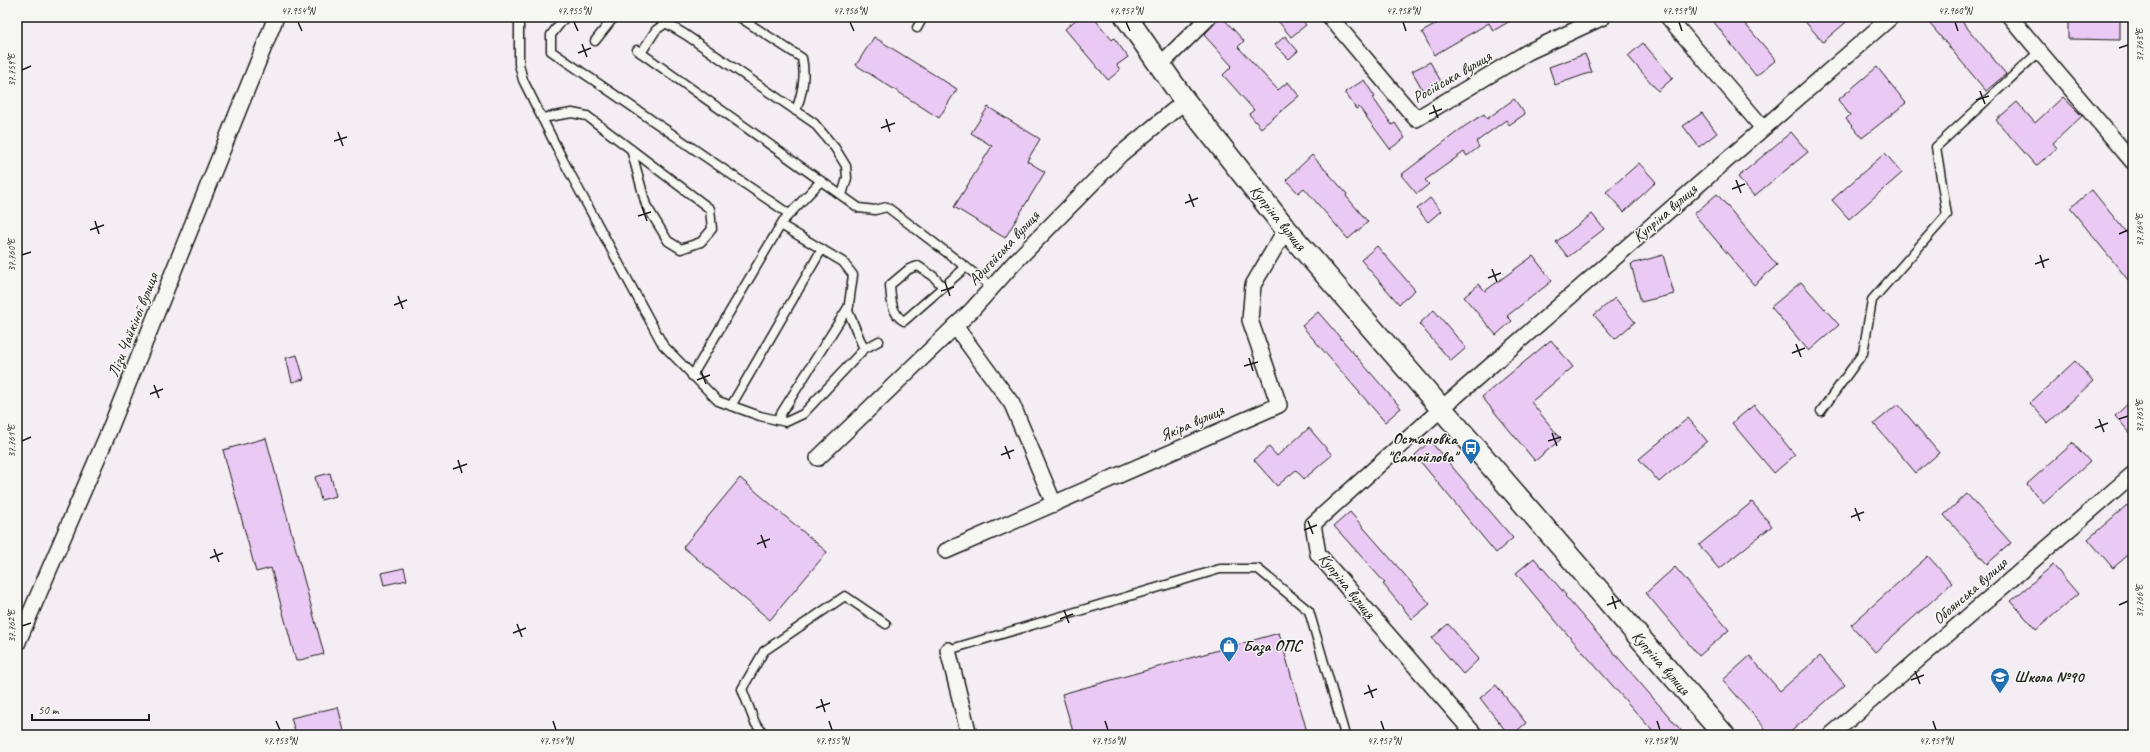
<svg xmlns="http://www.w3.org/2000/svg" width="2150" height="752" font-family="Caveat,sans-serif">
<rect width="100%" height="100%" fill="#f4edf3"/>
<filter id="ink" filterUnits="userSpaceOnUse"><feTurbulence type="fractalNoise" baseFrequency=".025" numOctaves="2"/><feDisplacementMap in="SourceGraphic" scale="8" xChannelSelector="R" yChannelSelector="G"/><feConvolveMatrix kernelMatrix="1 2 1 2 8 2 1 2 1" color-interpolation-filters="sRGB"/></filter>
<g filter="url(#ink)">
<g fill="#ebc9f5" stroke="#1c1c1c">
<path d="M1079 17H1093L1112 40 1114 38 1128 57 1117 65 1120 70 1108 80 1065 29Z"/>
<path d="M1218 17H1222L1244 41 1238 47 1278 90 1288 82 1299 96 1261 128 1249 114 1254 110 1223 75 1232 66 1204 35 1215 23Z"/>
<path d="M1275 17H1299L1306 25 1291 37Z"/>
<path d="M1449 17H1517L1493 31 1489 23 1434 55 1422 32Z"/>
<path d="M1710 17H1739L1776 60 1756 76Z"/>
<path d="M1801 17H1852L1823 42Z"/>
<path d="M1938 17H1958L2006 74 1986 91 1930 24Z"/>
<path d="M2068 17H2120V40L2068 39Z"/>
<path d="M1285 36 1298 51 1289 59 1275 45Z"/>
<path d="M874 37 957 89 939 118 856 65Z"/>
<path d="M1643 43 1673 78 1658 91 1628 56Z"/>
<path d="M1585 54 1592 72 1555 85 1549 67Z"/>
<path d="M1430 62 1443 85 1425 94 1412 71Z"/>
<path d="M1877 67 1906 103 1862 138 1846 119 1850 115 1838 100Z"/>
<path d="M1364 80 1375 97 1373 98 1392 125 1395 123 1405 138 1390 149 1359 107 1356 109 1345 92Z"/>
<path d="M2063 97 2082 116 2053 143 2057 148 2036 166 1996 120 2017 102 2035 123Z"/>
<path d="M1514 99 1525 114 1509 125 1506 120 1476 142 1479 147 1467 156 1464 152 1425 180 1429 184 1417 194 1401 175 1465 126 1484 114 1487 119Z"/>
<path d="M988 107 1040 139 1027 161 1045 172 1005 238 954 207 992 146 971 133Z"/>
<path d="M1702 113 1717 133 1699 147 1683 126Z"/>
<path d="M1791 132 1808 152 1754 196 1738 177Z"/>
<path d="M1885 153 1902 173 1849 219 1832 200Z"/>
<path d="M1312 155 1347 194 1346 196 1368 222 1348 239 1304 188 1298 193 1286 180Z"/>
<path d="M1639 163 1656 182 1624 212 1606 192Z"/>
<path d="M2092 190 2133 241V286L2070 208Z"/>
<path d="M1717 194 1777 265 1754 285 1694 214Z"/>
<path d="M1430 198 1441 211 1428 222 1417 209Z"/>
<path d="M1592 214 1604 229 1568 257 1556 242Z"/>
<path d="M1377 246 1415 290 1399 304 1361 260Z"/>
<path d="M1663 255 1674 294 1641 302 1631 264Z"/>
<path d="M1533 256 1552 281 1507 316 1512 321 1496 335 1464 297 1479 284 1485 291Z"/>
<path d="M1801 282 1839 325 1809 351 1771 307Z"/>
<path d="M1615 298 1635 322 1615 339 1594 315Z"/>
<path d="M1434 310 1466 348 1451 361 1419 324Z"/>
<path d="M1318 312 1401 408 1385 422 1302 326Z"/>
<path d="M1551 340 1573 367 1531 402 1561 439 1535 461 1482 397Z"/>
<path d="M297 355 304 379 292 382 286 358Z"/>
<path d="M2075 361 2093 381 2048 423 2030 403Z"/>
<path d="M2133 399V436L2115 416Z"/>
<path d="M1898 404 1939 453 1916 473 1874 424Z"/>
<path d="M1754 405 1795 455 1774 473 1732 423Z"/>
<path d="M1688 418 1707 441 1659 482 1639 459Z"/>
<path d="M1309 428 1332 455 1304 479 1296 470 1277 486 1254 460 1269 447 1277 456Z"/>
<path d="M266 438 324 654 296 661 271 568 256 572 223 450Z"/>
<path d="M1430 441 1513 538 1496 553 1415 455Z"/>
<path d="M2073 443 2090 462 2043 503 2027 484Z"/>
<path d="M330 473 336 496 321 500 315 477Z"/>
<path d="M740 478 827 552 770 620 683 547Z"/>
<path d="M1967 494 2011 543 1987 564 1944 515Z"/>
<path d="M1752 502 1772 526 1719 569 1699 545Z"/>
<path d="M2127 505 2133 512V551L2113 568 2088 539Z"/>
<path d="M1350 512 1430 604 1412 619 1383 584 1385 583 1334 526Z"/>
<path d="M1928 556 1952 583 1875 652 1851 625Z"/>
<path d="M1534 558 1566 595 1565 596 1685 735H1656L1560 626 1516 573Z"/>
<path d="M2053 565 2078 594 2036 630 2011 601Z"/>
<path d="M1675 567 1729 630 1699 656 1646 593Z"/>
<path d="M404 568 407 580 384 585 381 573Z"/>
<path d="M1448 624 1479 659 1463 674 1432 638Z"/>
<path d="M1279 633 1308 735H1074L1062 694Z"/>
<path d="M1750 656 1780 691 1820 656 1845 685 1787 735H1771L1723 680Z"/>
<path d="M1496 685 1526 723 1512 735H1509L1480 698Z"/>
<path d="M338 707 345 735H296L291 718Z"/>
</g>
<g fill="none" stroke-linecap="round" stroke-linejoin="round">
<g stroke="#1c1c1c" stroke-width="11">
<g id="service">
<path d="M519 17V64L523 80 564 162 663 345 718 401 760 416 786 422 803 414 864 349 879 341"/>
<path d="M565 17 551 35V51L789 214"/>
<path d="M739 17 802 58C806 77 802 93 796 111"/>
<path d="M917 28 923 17"/>
<path d="M595 41 614 17"/>
<path d="M637 50 859 208 875 210 887 207 992 287"/>
<path d="M641 53 656 30 666 23 686 35 814 123 835 148 846 166 847 178 842 195"/>
<path d="M542 118 572 113 587 116 710 209 712 229 701 242 681 249 668 241 646 205 631 149"/>
<path d="M781 225 843 262 853 275 848 311 864 349"/>
<path d="M943 287 933 276 918 266 909 269 890 285C891 298 891 314 904 321L966 267"/>
<path d="M692 376 783 221 821 181"/>
<path d="M731 406 822 249"/>
<path d="M1821 411 1863 353 1872 300 1947 215 1936 147 2040 51"/>
<path d="M777 420 849 306"/>
<path d="M948 650 1220 569H1258L1309 611 1345 735"/>
<path d="M765 735 755 723 742 689 764 651 845 596 886 624"/>
</g>
</g>
<g stroke="#1c1c1c" stroke-width="18">
<g id="minor">
<path d="M1330 17 1416 119 1528 52 1603 17"/>
<path d="M1668 17 1763 128"/>
<path d="M2010 17 2133 162"/>
<path d="M1160 65 1209 17"/>
<path d="M955 326 1012 404 1054 504"/>
<path d="M818 458 971 311 1014 263 1121 154 1185 101"/>
<path d="M946 551 1279 405 1250 320 1253 285 1286 229"/>
<path d="M17 644 107 436 276 17"/>
<path d="M948 650 969 735"/>
<path d="M1475 735 1318 554 1313 524 1441 409 1891 17"/>
<path d="M1831 735 2133 474"/>
</g>
</g>
<g stroke="#1c1c1c" stroke-width="24">
<path id="secondary" d="M1126 17 1185 101 1286 229 1724 735"/>
</g>
<use href="#service" stroke="#f6f6f2" stroke-width="8"/>
<use href="#minor" stroke="#f6f6f2" stroke-width="15"/>
<use href="#secondary" stroke="#f6f6f2" stroke-width="21"/>
</g>
</g>
<path fill="none" stroke="#1c1c1c" stroke-width="1.5" d="M298 22 302 31M574 22 578 31M850 22 854 31M1126 22 1130 31M1403 22 1406 31M1679 22 1682 31M1955 22 1958 31M582 44 587 57M2119 48 2128 45M578 53 591 48M22 70 31 66M1980 91 1985 104M1976 100 1989 96M1433 105 1438 118M1429 114 1442 109M886 119 890 132M881 128 895 123M338 132 343 146M334 141 347 137M1736 180 1741 193M1732 189 1745 184M1189 194 1194 207M1185 203 1198 198M642 207 647 221M638 216 651 212M95 221 99 234M90 230 104 225M2119 234 2128 230M22 255 31 252M2040 255 2044 268M2035 264 2049 259M1492 269 1497 282M1488 278 1501 273M945 282 950 296M941 291 954 287M398 296 403 309M394 305 407 300M1796 344 1801 357M1792 353 1805 348M1249 358 1253 371M1244 366 1258 362M701 371 706 384M697 380 710 375M154 385 159 398M150 394 163 389M2099 419 2104 432M2119 419 2128 416M2095 428 2108 423M1552 433 1557 446M22 441 31 437M1548 441 1561 437M1005 446 1010 459M1001 455 1014 450M458 460 462 473M453 469 467 464M1855 508 1860 521M1851 517 1864 512M1308 521 1313 534M1304 530 1317 525M761 535 766 548M757 544 770 539M214 549 219 562M210 558 223 553M1612 596 1616 609M1607 605 1621 600M2119 605 2128 601M1064 610 1069 623M1060 619 1073 614M517 624 522 637M22 626 31 623M513 633 526 628M1915 671 1920 684M1911 680 1924 675M1368 685 1373 698M1364 694 1377 689M821 699 825 712M816 708 830 703M276 721 280 730M553 721 556 730M829 721 832 730M1105 721 1108 730M1381 721 1384 730M1657 721 1660 730M1933 721 1936 730"/>
<defs>
<g id="bus-pin" transform="scale(1)"><path d="M0 17L-7.5 6A9.5 9.5 0 1 1 7.5 6Z" fill="#1f6fb2" stroke="#f6f6f2"/><path d="M-5-6H5V4H4V6H2V4H-2V6H-4V4H-5ZM-3.5-4V0h7V-4ZM-3.5 1.2v1.5H-2V1.2ZM2 1.2v1.5H3.5V1.2Z" fill="#fff"/></g>
<g id="shop-pin" transform="scale(1)"><path d="M0 17L-7.5 6A9.5 9.5 0 1 1 7.5 6Z" fill="#1f6fb2" stroke="#f6f6f2"/><path d="M-5-2.5h2.3a2.7 3.5 0 0 1 5.4 0H5L5.5 6h-11ZM-1.5-2.5h3a1.5 2.3 0 0 0-3 0Z" fill="#fff"/></g>
<g id="school-pin" transform="scale(1)"><path d="M0 17L-7.5 6A9.5 9.5 0 1 1 7.5 6Z" fill="#1f6fb2" stroke="#f6f6f2"/><path d="M0-5L7-2L0 1L-7-2ZM-4 1L0 2.5L4 1V4Q0 6-4 4Z" fill="#fff"/></g>
</defs>
<g fill-rule="evenodd">
<use href="#bus-pin" x="1471" y="448"/>
<use href="#shop-pin" x="1229" y="646"/>
<use href="#school-pin" x="2000" y="677"/>
</g>
<g text-anchor="middle" dominant-baseline="central" stroke-width="3" stroke-linejoin="round" paint-order="stroke">
<g font-size="16" fill="#1c1c1c" stroke="#f6f6f2">
<text transform="translate(1452 77) rotate(-30)">Російська вулиця</text>
<text transform="translate(1665 213) rotate(-41)">Купріна вулиця</text>
<text transform="translate(1278 218) rotate(51)">Купріна вулиця</text>
<text transform="translate(1004 248) rotate(-47)">Адигейська вулиця</text>
<text transform="translate(133 325) rotate(-68)">Лізи Чайкіної вулиця</text>
<text transform="translate(1192 423) rotate(-24)">Якіра вулиця</text>
<text transform="translate(1347 586) rotate(51)">Купріна вулиця</text>
<text transform="translate(1970 591) rotate(-41)">Обоянська вулиця</text>
<text transform="translate(1661 663) rotate(49)">Купріна вулиця</text>
</g>
<g font-size="16" font-weight="bold" fill="#1c1c1c" stroke="#f6f6f2" text-anchor="start">
<text x="1457" y="439" text-anchor="end">Остановка<tspan x="1457" dy="18">"Самойлова"</tspan></text>
<text x="1243" y="646">База ОПС</text>
<text x="2014" y="677">Школа №90</text>
</g>
</g>
<rect width="2150" height="752" fill="none" stroke="#f6f6f2" stroke-width="44"/>
<path d="M32 714v6h117v-6" fill="none" stroke="#1c1c1c" stroke-width="2"/>
<text x="38" y="714" font-size="12" fill="#1c1c1c" stroke="#f6f6f2" stroke-width="3" paint-order="stroke">50 m</text>
<rect x="22" y="22" width="2106" height="708" fill="none" stroke="#1c1c1c" stroke-width="1.5"/>
<g font-size="10" text-anchor="middle" fill="#1c1c1c">
<text x="298" y="14">47.954°N</text>
<text x="574" y="14">47.955°N</text>
<text x="850" y="14">47.956°N</text>
<text x="1126" y="14">47.957°N</text>
<text x="1403" y="14">47.958°N</text>
<text x="1679" y="14">47.959°N</text>
<text x="1955" y="14">47.960°N</text>
<text transform="translate(2139 45) rotate(-90)" y="4">37.763°E</text>
<text transform="translate(11 70) rotate(-90)" y="4">37.759°E</text>
<text transform="translate(2139 230) rotate(-90)" y="4">37.764°E</text>
<text transform="translate(11 255) rotate(-90)" y="4">37.760°E</text>
<text transform="translate(2139 416) rotate(-90)" y="4">37.765°E</text>
<text transform="translate(11 441) rotate(-90)" y="4">37.761°E</text>
<text transform="translate(2139 601) rotate(-90)" y="4">37.766°E</text>
<text transform="translate(11 626) rotate(-90)" y="4">37.762°E</text>
<text x="280" y="744">47.953°N</text>
<text x="556" y="744">47.954°N</text>
<text x="832" y="744">47.955°N</text>
<text x="1108" y="744">47.956°N</text>
<text x="1384" y="744">47.957°N</text>
<text x="1660" y="744">47.958°N</text>
<text x="1936" y="744">47.959°N</text>
</g>
</svg>
